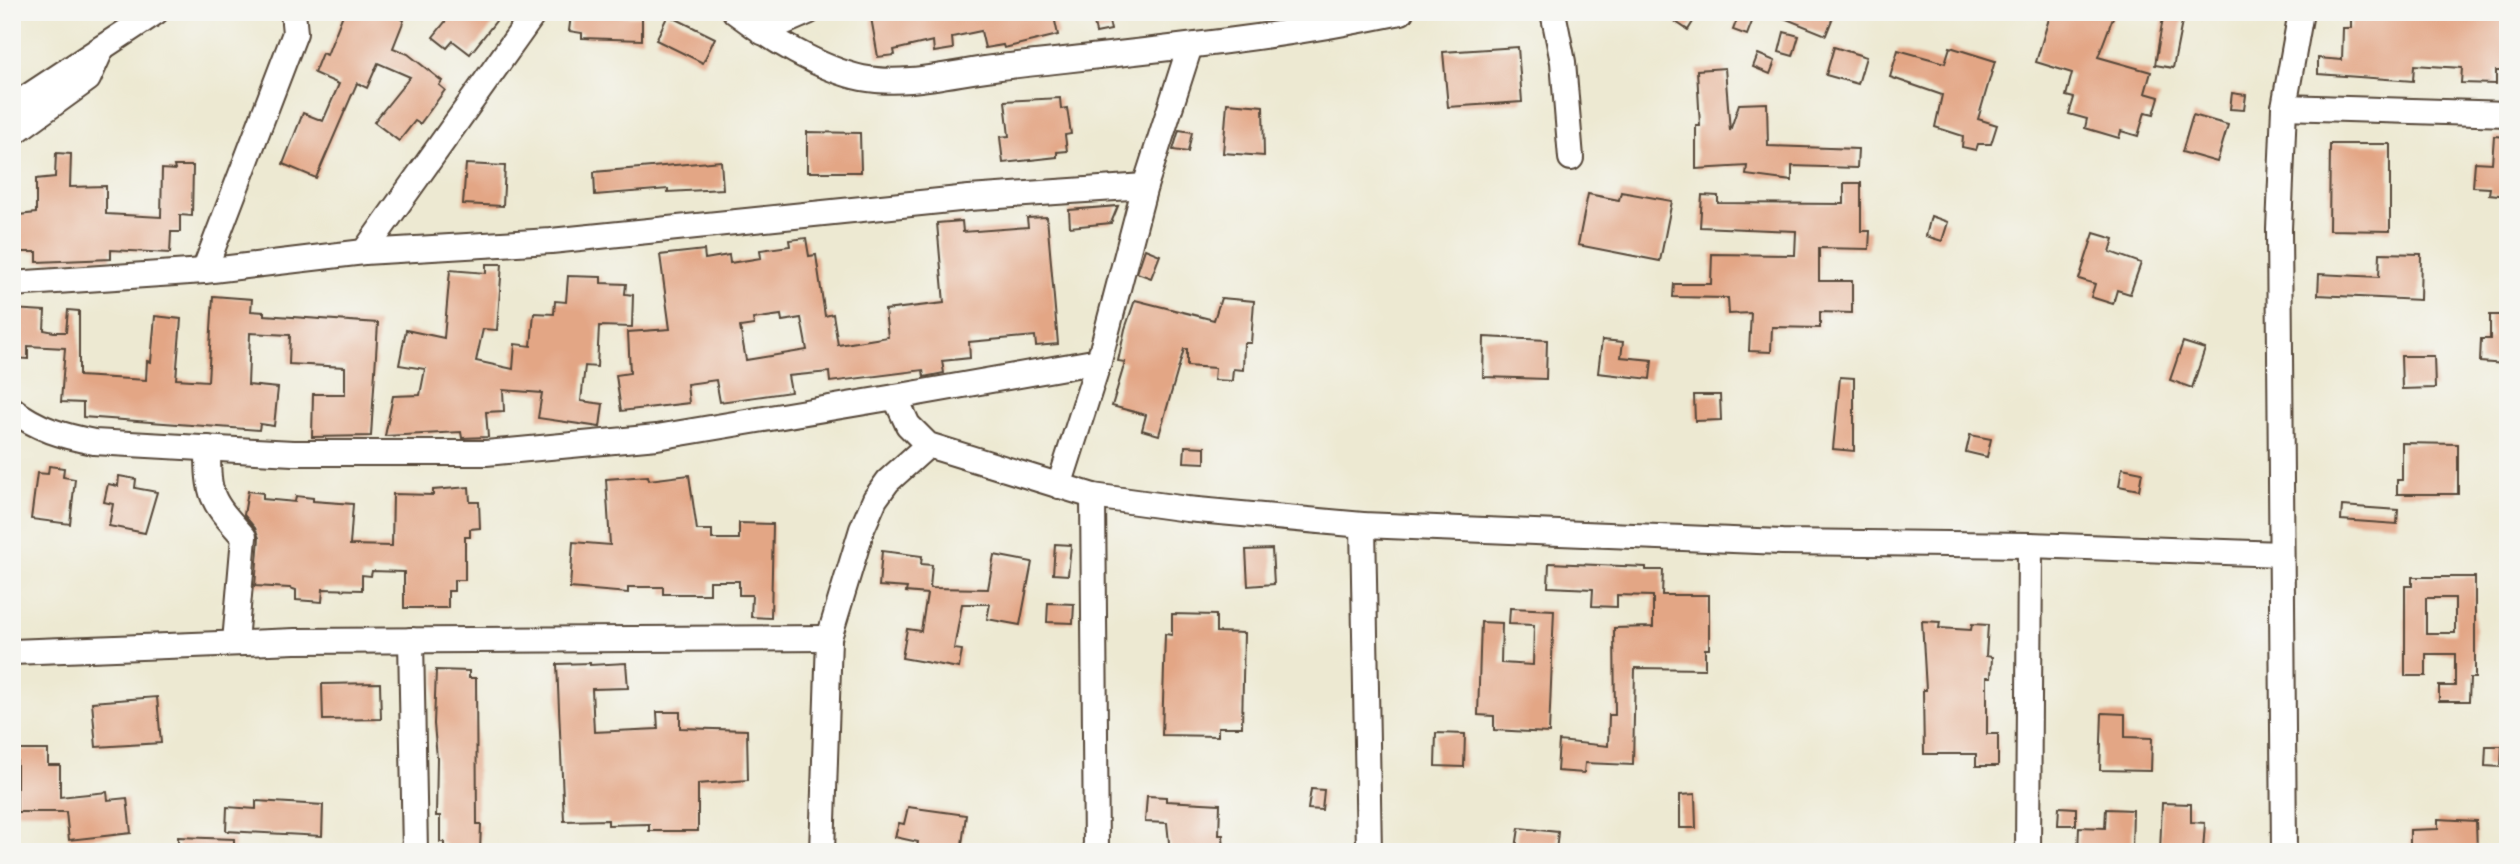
<svg xmlns="http://www.w3.org/2000/svg" width="2520" height="864" font-family="'EB Garamond',serif">
<rect width="100%" height="100%" fill="#f6f6f2"/>
<filter id="ink" filterUnits="userSpaceOnUse"><feTurbulence type="fractalNoise" baseFrequency=".0143" numOctaves="2"/><feDisplacementMap in="SourceGraphic" scale="14" xChannelSelector="R" yChannelSelector="G"/><feConvolveMatrix kernelMatrix="1 2 1 2 8 2 1 2 1" color-interpolation-filters="sRGB"/></filter>
<filter id="wash" filterUnits="userSpaceOnUse"><feTurbulence type="fractalNoise" baseFrequency=".00686" numOctaves="4" result="noise"/><feDisplacementMap in="SourceGraphic" scale="28" xChannelSelector="R" yChannelSelector="G"/><feGaussianBlur stdDeviation="1.57" result="paint"/><feColorMatrix in="noise" values="0 0 0 0 0 0 0 0 0 0 0 0 0 0 0 0 0 1.4 0 .05"/><feComposite in="paint" operator="in"/></filter>
<g filter="url(#wash)">
<rect width="100%" height="100%" fill="#ede9d2"/>
<g id="blocks">
<g fill="#e3a685" fill-rule="evenodd">
<path d="M344 12H386L404 20 393 48 408 54 442 81 439 85 445 90 420 124 415 121 399 141 374 122 410 77 378 63 367 88 357 83 316 178 283 164 303 113 323 121 339 84 314 73 322 53 327 55Z"/>
<path d="M453 12H503L470 54 453 41 447 48 433 37Z"/>
<path d="M870 12H1053L1058 35 1004 48 1003 45 985 48 981 31 952 37 953 49 934 52 933 41 894 50 895 55 878 57Z"/>
<path d="M1092 12H1107L1111 30 1096 33Z"/>
<path d="M1661 12H1699L1688 30Z"/>
<path d="M1769 12H1818L1833 17 1826 35Z"/>
<path d="M2051 12H2115L2098 57 2151 72 2145 93 2159 97 2154 114 2145 112 2138 136 2121 131 2119 138 2085 128 2087 119 2069 114 2074 98 2066 96 2072 73 2036 62Z"/>
<path d="M2164 12H2184L2173 68 2155 65Z"/>
<path d="M2351 12H2508V71H2496V84L2461 83 2462 68 2414 65 2413 81 2318 74V58L2342 60 2343 28H2351Z"/>
<path d="M1739 14 1753 19 1747 35 1733 30Z"/>
<path d="M571 15 642 16V40L582 38V33L569 31Z"/>
<path d="M668 15 715 38 703 63 656 40Z"/>
<path d="M1784 32 1799 36 1793 56 1779 52Z"/>
<path d="M1518 47 1522 102 1448 107 1443 52Z"/>
<path d="M1834 47 1866 57 1858 84 1826 75Z"/>
<path d="M1950 47 1995 61 1978 119 1997 125 1991 144H1978L1976 150 1962 147 1963 136 1935 127 1942 95 1890 77 1898 50 1945 63Z"/>
<path d="M1758 54 1775 61 1770 74 1753 67Z"/>
<path d="M1725 68 1730 131 1739 104 1767 103 1768 146 1858 149 1857 168 1792 166V181L1746 175 1747 166 1696 169V126H1700L1697 70Z"/>
<path d="M2232 93 2246 95 2244 110 2230 109Z"/>
<path d="M1060 98 1061 109 1067 108 1071 134 1065 135 1067 151 1057 152V157L1003 163 1000 137 1009 136 1005 101Z"/>
<path d="M1227 103 1263 106 1264 156 1223 153Z"/>
<path d="M2193 115 2228 125 2217 162 2182 152Z"/>
<path d="M1179 130 1192 132 1188 152 1173 150Z"/>
<path d="M807 132 860 133 861 172H807Z"/>
<path d="M2494 136 2508 137V196L2489 194 2490 188 2473 187 2475 162 2492 163Z"/>
<path d="M2330 144H2390V231L2329 230Z"/>
<path d="M56 153 71 154 70 187 106 186V214L161 217 162 169 175 170 174 166H193L192 216 180 215V232H171L170 253 111 250V259L37 262V252H19V215L36 213V179L55 177Z"/>
<path d="M721 161 723 189 668 192V189L595 195 594 172Z"/>
<path d="M466 164 505 166 503 206 463 204Z"/>
<path d="M1844 183H1861V231H1870L1869 249 1819 248V281H1852V313L1820 312V328L1772 327 1771 352 1749 351 1751 313 1729 314 1728 298 1673 297 1674 284H1711L1712 254 1795 255 1796 231 1700 227 1702 195 1718 196V203L1844 204Z"/>
<path d="M1621 192 1672 201 1660 261 1578 245 1588 194 1619 200Z"/>
<path d="M1118 206 1111 223 1070 227 1069 210Z"/>
<path d="M1931 216 1948 222 1942 241 1926 236Z"/>
<path d="M1047 217 1058 344 1036 346 1035 336 969 342 970 358 942 361 944 373 924 377 923 370 830 382 829 372 788 376 791 392 720 402 716 380 687 384 689 403 621 411 616 375 630 373 628 332 670 329 660 255 704 250 705 259 729 255 730 263 761 258 760 250 790 246 789 240 806 238 809 256 816 255 825 316 833 314 838 345 888 337 885 310 944 303 937 223 962 221 963 232 1028 227 1027 218ZM781 315 782 321 801 318 807 350 746 360 740 327 754 325 753 319Z"/>
<path d="M2094 233 2114 239 2110 252 2141 263 2130 294 2117 290 2113 304 2091 297 2095 284 2079 279Z"/>
<path d="M1145 249 1160 255 1151 278 1137 273Z"/>
<path d="M2380 253 2421 254 2420 300 2318 295 2319 274 2379 277Z"/>
<path d="M486 264H502L497 330 483 329 476 361 513 369 515 344 531 346 534 313 554 314 555 301 566 302 568 276 601 277V283L626 284 625 294 633 295 632 327 599 326 597 367 585 366 581 401 603 404 600 427 538 418 542 393 503 390 504 411 486 412 488 437 462 438 461 432 385 436 393 396 420 395 425 369 399 365 406 330 444 338 450 270 486 273Z"/>
<path d="M213 296 252 299 251 311 264 312V315L378 323 371 436 312 437 313 394H345V367L289 364 290 335 250 333 248 385 278 388 274 426 260 424 259 430 83 417V403L61 402 65 348 28 346V359L14 358 12 309 45 311 44 330 54 332H66L68 310 79 311V376L146 380 147 361 151 362 155 316 181 319 176 379 208 381Z"/>
<path d="M1221 298 1254 301 1251 343H1244L1243 370 1233 369 1232 381 1214 380 1215 368 1187 366V349H1184L1159 435 1142 430 1146 415 1112 406 1125 362 1118 361 1125 329 1135 300 1214 320Z"/>
<path d="M2490 315H2508L2505 364 2480 362 2481 339H2490Z"/>
<path d="M1484 337 1547 340 1546 379 1483 377Z"/>
<path d="M1602 340 1623 342 1621 357 1652 360 1650 379 1598 373Z"/>
<path d="M2183 342 2205 349 2192 388 2170 380Z"/>
<path d="M2401 356H2434L2435 388 2402 389Z"/>
<path d="M1840 377 1854 378V451L1833 449Z"/>
<path d="M1694 395H1720L1721 420 1695 421Z"/>
<path d="M1970 435 1991 439 1987 457 1966 452Z"/>
<path d="M2402 443 2458 444V494H2397V480H2402Z"/>
<path d="M1185 446 1205 447V463L1184 462Z"/>
<path d="M49 466 64 468 63 477 75 479 70 524 31 519 37 473 48 474Z"/>
<path d="M2122 468 2142 472 2139 490 2119 486Z"/>
<path d="M689 475 697 530H712V539H739V523L773 524 771 618 751 617 752 595H739V581H710V594H663V587H628V593L570 588 573 542 610 545 606 479 648 476 649 480Z"/>
<path d="M119 476 136 479 135 488 157 492 145 533 109 526 113 504 104 502 108 484 118 486Z"/>
<path d="M469 487 470 502H479L480 528 470 529V537H465V580H454V591H448V608H404V572L372 571 371 576 362 575V590L323 589 322 602 296 600V590L290 588 255 586 259 538 255 528 244 515 248 491 263 493V499L295 502 296 496 313 498V501L353 504 350 545 392 546 393 494 433 495V490Z"/>
<path d="M2342 506 2398 510 2397 524 2341 520Z"/>
<path d="M1055 544 1071 545 1068 575 1053 574Z"/>
<path d="M1272 549 1274 584 1248 586 1246 550Z"/>
<path d="M882 551 922 556 921 564 932 565 930 588 988 589 994 555 1032 562 1020 625 987 619 990 604H962L954 649 962 650 959 668 902 658 907 629 921 631 927 594 906 592 907 588 879 586Z"/>
<path d="M1549 563 1646 567V570H1663L1662 595H1709V649H1705V669L1635 668 1633 765 1585 763 1584 773 1557 771 1559 741 1608 746 1609 715H1615L1614 628 1653 627V596L1617 595V607L1592 606 1593 589 1548 587Z"/>
<path d="M2412 577H2475V678H2470L2469 701H2439V686H2455V654H2426V676H2405V586H2412ZM2426 598H2455V633H2426Z"/>
<path d="M1048 603 1074 604 1073 623 1047 622Z"/>
<path d="M1510 608 1554 610 1549 733 1494 730V716L1478 715 1481 622 1502 623 1501 663 1533 665 1534 625 1509 624Z"/>
<path d="M1172 614 1216 615V632L1244 633 1242 727H1218V736L1162 735 1165 634 1172 635Z"/>
<path d="M1922 621 1940 622 1939 628 1971 630 1972 624 1988 625 1986 656 1992 657 1991 677H1987V734H1998V766H1976V754H1924L1923 690H1926Z"/>
<path d="M590 663V665L626 663 628 688 592 689 594 732 658 729 657 712H680V728L747 730 748 780 698 784V831H649V824L608 825V820L564 821 557 664Z"/>
<path d="M436 670 469 671V678H476L477 824H481L480 852H444V842H440V816H436L437 758 434 724Z"/>
<path d="M380 683 381 719 323 720 322 684Z"/>
<path d="M157 697 161 743 96 747 92 702Z"/>
<path d="M2102 713 2125 714V737L2152 738 2151 771 2100 770Z"/>
<path d="M1436 733 1465 734 1464 767 1435 766Z"/>
<path d="M2486 746H2502L2501 767 2485 766Z"/>
<path d="M17 750H48V765H60V797L107 792 108 800 127 798 131 833 69 840 66 812H17Z"/>
<path d="M1311 789 1324 790 1322 810 1308 809Z"/>
<path d="M1695 794 1696 828H1680V795Z"/>
<path d="M1147 796 1166 797V801L1220 804 1219 835H1223L1224 852H1170L1167 823 1145 822Z"/>
<path d="M256 801 323 805 322 836 226 831 227 807 256 809Z"/>
<path d="M2162 803 2191 804V822L2205 823 2203 851 2160 852Z"/>
<path d="M908 807 966 815 961 852 917 847 918 842 895 837 899 823 904 824Z"/>
<path d="M2059 807 2076 808V825H2058Z"/>
<path d="M2106 809 2133 810 2132 852H2078L2079 827 2105 828Z"/>
<path d="M2438 819 2476 821 2477 852H2410V830L2438 829Z"/>
<path d="M1519 828 1558 832 1556 852 1516 848Z"/>
<path d="M178 837 234 839V852H178Z"/>
</g>
</g>
</g>
<g filter="url(#ink)">
<use href="#blocks" fill-opacity="0" stroke="#564739" stroke-width="2"/>
<g fill="none" stroke-linecap="round" stroke-linejoin="round">
<g stroke="#564739" stroke-width="28">
<g id="minor">
<path d="M735 12C769 38 820 69 862 78 907 87 955 72 1000 67 1134 52 1269 40 1401 12"/>
<path d="M1553 12 1563 62 1571 158"/>
<path d="M762 32 808 12"/>
<path d="M12 107 156 12"/>
<path d="M2284 107 2508 114"/>
<path d="M12 134 88 79 102 48"/>
<path d="M364 252 535 12"/>
<path d="M204 271 295 33 293 12"/>
<path d="M12 284 204 271 364 252 551 241 969 198 1145 186"/>
<path d="M895 397 1099 361"/>
<path d="M12 409C37 429 63 436 94 442L293 453H486L657 437 895 397 908 425 928 445 1093 496 1187 509 1363 525 1782 542 2030 545 2281 554"/>
<path d="M208 448C208 498 211 500 244 537L235 642"/>
<path d="M1059 486 1099 361 1145 186 1190 46"/>
<path d="M1093 496 1096 852"/>
<path d="M1363 525 1369 852"/>
<path d="M411 640 415 852"/>
<path d="M12 652 295 641 829 638"/>
<path d="M822 852 829 638 862 529 875 499 888 481 928 445"/>
<path d="M2028 852 2030 545"/>
<path d="M2284 852 2279 229 2284 107 2301 12"/>
</g>
</g>
<use href="#minor" stroke="#fff" stroke-width="24"/>
</g>
</g>
<rect width="2520" height="864" fill="none" stroke="#f6f6f2" stroke-width="42"/>
</svg>
